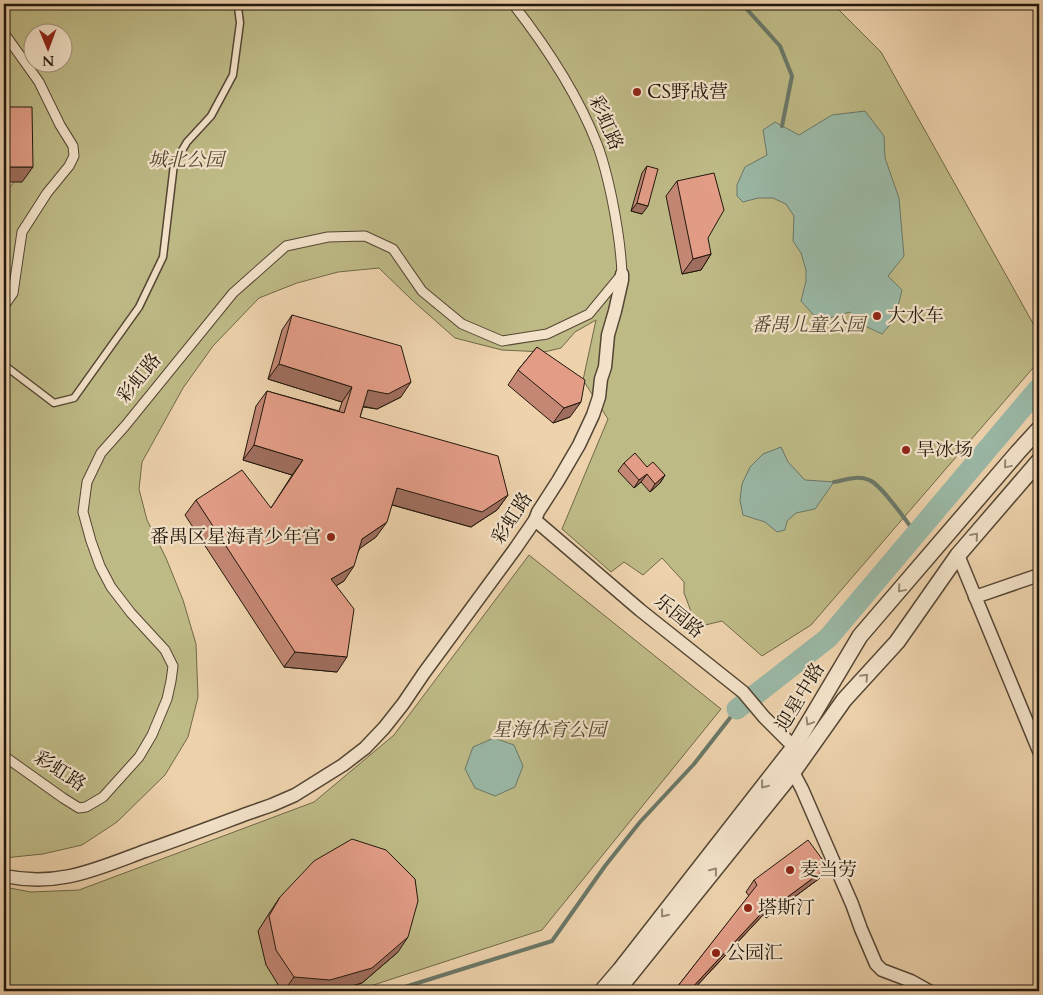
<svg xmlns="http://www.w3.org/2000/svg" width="1043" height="995" font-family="Cardo,'Noto Serif SC',serif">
<rect width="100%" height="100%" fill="#edd2ac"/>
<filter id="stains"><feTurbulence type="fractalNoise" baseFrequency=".004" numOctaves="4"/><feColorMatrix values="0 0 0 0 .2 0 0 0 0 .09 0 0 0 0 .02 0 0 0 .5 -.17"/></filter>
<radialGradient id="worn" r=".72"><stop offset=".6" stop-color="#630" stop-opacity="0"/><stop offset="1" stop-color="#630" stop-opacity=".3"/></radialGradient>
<g fill="#beba86" stroke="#706849" fill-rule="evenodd">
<path d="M4 4H833L881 52 1039 334V361L811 625 762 656 722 621 697 627 684 593V582L662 558 643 575 624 562 611 572 562 529 608 419 583 380 596 320 575 332 561 348 544 352 502 350 455 338 412 300 379 268 338 272 297 283 259 298 213 346 183 388 142 462 139 489 147 520 166 558 183 600 196 644 198 697 188 737 165 775 117 822 82 845 43 854 4 858V190L11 186 25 167 27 154 4 113ZM32 32H62V62H32Z"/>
<path d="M529 555 721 709 542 930 355 991H4V887L31 892 79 890 314 802 394 735Z"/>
</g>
<g fill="#9ab8a6" stroke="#6a7868">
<path d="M865 111 884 136 885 158 899 198 904 256 888 276 902 290 895 319 882 334 865 326 850 312 819 321 801 301 806 281V270L801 253 793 241 794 216 786 204 773 198H758L743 202 737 196V185L745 167 767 155 763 130 775 122 799 135 832 115Z"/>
<path d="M781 447 788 462 805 480 834 482 815 509 796 513 787 521 785 530 777 532 765 522 743 515 740 500 742 484 750 467 763 454Z"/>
<path d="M494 738 514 745 523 766 515 787 495 796 475 788 465 769 473 747Z"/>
</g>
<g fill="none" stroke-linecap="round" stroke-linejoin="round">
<g stroke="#6a7868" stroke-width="4">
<path d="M742 4 780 46 792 76 782 126"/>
<path d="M834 482C845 480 858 475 869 480 881 484 907 522 916 534"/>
<path d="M392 991 552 941 605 866 640 822 694 764 737 709"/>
</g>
<path stroke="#9ab8a6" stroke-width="21" d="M737 709 828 638 1039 388"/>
<g stroke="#544634" stroke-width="9">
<g id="service">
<path d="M4 365 54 403 74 398 139 307 163 257 174 164 187 142 211 116 233 75 240 23 238 7 237 4"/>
<path d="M1033 470 1039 485"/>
</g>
</g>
<g stroke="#544634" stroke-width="11">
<g id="pedestrian">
<path d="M4 33 39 82 60 125 73 146 74 156 69 166 47 193 22 232 13 293 4 306"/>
<path d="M4 756 63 798 79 808 86 807 103 797 139 757 152 735 167 699 171 681 173 666 165 650 131 613 111 587 100 566 91 541 83 512 87 482 101 453 125 426 233 293 286 246 328 237 365 236 393 249 422 291 462 324 502 341 547 334 589 314 622 274C621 249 617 224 612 199 608 180 604 162 597 144 578 95 545 45 513 4"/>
</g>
</g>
<g stroke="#544634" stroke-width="15">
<g id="minor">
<path d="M535 520 640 610 743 692 764 717 794 747"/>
<path d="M958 555 1039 751"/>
<path d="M975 597 1039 575"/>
<path d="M788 766 793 772 802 789 852 904 861 929 876 964 882 970 911 981 929 991"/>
<path d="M4 876C59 887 94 870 145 851 180 839 214 826 249 813L272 805 295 795 343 765 365 748 384 728 403 704 424 673 515 549 535 520 538 512 558 481 579 445 593 415 599 397 601 379 605 367 608 335 615 311 622 280V274"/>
</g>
</g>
<g stroke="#544634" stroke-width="18">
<g id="tertiary">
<path d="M602 991 620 970 794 747 860 636 1018 452 1039 429"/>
<path d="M617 991 793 772 844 700 897 642 958 555 1039 461"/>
</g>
</g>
<use href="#service" stroke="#f3e2c9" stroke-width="6"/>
<use href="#pedestrian" stroke="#f3e2c9" stroke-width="9"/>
<use href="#minor" stroke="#f3e2c9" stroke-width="12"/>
<use href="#tertiary" stroke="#f3e2c9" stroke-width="15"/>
</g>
<g fill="#c38774" stroke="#21170c">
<path d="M803 4H815L809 10Z"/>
<path d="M647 166 642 214 631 211 642 173Z"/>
<path d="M677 181 711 254 701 270 682 274 666 196Z"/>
<path d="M292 315 401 397 377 409 363 407 360 417 508 495 497 510 471 527 392 505 376 537 360 548 344 581 336 586 337 672 284 667 185 515 196 500 271 508 292 475 243 460 256 406 267 391 339 411 342 402 268 379 282 330Z"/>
<path d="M537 347 570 417 553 423 508 385 518 370Z"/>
<path d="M624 463 647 467 665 475 660 483 650 492 641 482 634 488 618 471Z"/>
<path d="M820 878 766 918 763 915 692 991H674L749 896 746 892 754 880Z"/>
<path d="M280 897 398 952 362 983 334 991H282L266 965 258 931 270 912Z"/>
</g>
<g fill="#9f6e5e" stroke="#21170c">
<path d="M4 167H33L22 182H4Z"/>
<path d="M637 203 648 206 642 214 631 211Z"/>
<path d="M711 254 701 270 682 274 693 259Z"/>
<path d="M279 364 352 387 342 402 268 379Z"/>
<path d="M411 382 401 397 377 409 357 405 368 390Z"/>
<path d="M581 402 570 417 553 423 564 408Z"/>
<path d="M254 445 303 460 292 475 243 460Z"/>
<path d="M647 474 641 482 634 488 639 480Z"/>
<path d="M665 475 660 483 650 492 655 484Z"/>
<path d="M397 488 508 495 497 510 471 527 386 503Z"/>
<path d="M387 522 376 537 352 554 362 539Z"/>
<path d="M354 566 344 581 320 595 331 579Z"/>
<path d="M295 652 347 657 337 672 284 667Z"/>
<path d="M828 867 820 878 766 918 774 907Z"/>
<path d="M771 903 763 915 692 991H689Z"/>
<path d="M408 937 398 952 362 983 334 991H284L294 977Z"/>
</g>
<g fill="#e39d87" stroke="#21170c">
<path d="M4 107H32L33 167H4Z"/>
<path d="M647 166 658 169 648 206 637 203Z"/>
<path d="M714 173 724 210 708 238 711 254 693 259 677 181Z"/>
<path d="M292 315 401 346 411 382 388 394 368 390 360 417 498 456 508 495 482 512 397 488 387 522 362 539 354 566 331 579 354 609 347 657 295 652 196 500 242 470 271 508 303 460 254 445 267 391 344 413 352 387 279 364Z"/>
<path d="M537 347 585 380 581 402 564 408 518 370Z"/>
<path d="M635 453 647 467 653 462 665 475 655 484 647 474 639 480 624 463Z"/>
<path d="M352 839 386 850 415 879 418 901 408 937 372 968 330 980 294 977 276 950 269 916 280 897 314 861Z"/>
<path d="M808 840 828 867 774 907 771 903 689 991H674L757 885 754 880Z"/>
</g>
<defs><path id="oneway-chevron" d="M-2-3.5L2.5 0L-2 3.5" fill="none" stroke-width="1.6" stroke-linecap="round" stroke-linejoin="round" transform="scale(1.25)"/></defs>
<g stroke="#948774">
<use href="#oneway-chevron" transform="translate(1007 465) rotate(130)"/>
<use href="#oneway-chevron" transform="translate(975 536) rotate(-49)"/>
<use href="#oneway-chevron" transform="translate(901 589) rotate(130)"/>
<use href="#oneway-chevron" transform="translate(865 677) rotate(-47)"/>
<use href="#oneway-chevron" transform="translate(809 722) rotate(121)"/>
<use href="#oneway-chevron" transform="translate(764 785) rotate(128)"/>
<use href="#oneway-chevron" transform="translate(714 871) rotate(-51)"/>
<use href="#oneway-chevron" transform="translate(664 914) rotate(128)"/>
</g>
<g fill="#8f2418" stroke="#f3e2c9" stroke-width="2">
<circle cx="637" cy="92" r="5"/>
<circle cx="877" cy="316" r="5"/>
<circle cx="906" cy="450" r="5"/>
<circle cx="331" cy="537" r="5"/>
<circle cx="790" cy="870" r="5"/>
<circle cx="748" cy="908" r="5"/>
<circle cx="716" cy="953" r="5"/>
</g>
<g text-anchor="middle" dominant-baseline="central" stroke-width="4.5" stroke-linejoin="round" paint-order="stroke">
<g font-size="19" fill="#21170c" stroke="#f3e2c9" text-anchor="start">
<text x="647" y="92">CS野战营</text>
<text x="887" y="316">大水车</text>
<text x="916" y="450">旱冰场</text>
<text x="321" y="537" text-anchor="end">番禺区星海青少年宫</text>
<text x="800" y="870">麦当劳</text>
<text x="758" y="908">塔斯汀</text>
<text x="726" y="953">公园汇</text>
</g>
<g font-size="19" fill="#21170c" stroke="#f3e2c9">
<text transform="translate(606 123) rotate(67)">彩虹路</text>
<text transform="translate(139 378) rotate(-51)">彩虹路</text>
<text transform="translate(512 518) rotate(-57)">彩虹路</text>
<text transform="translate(679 616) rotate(39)">乐园路</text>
<text transform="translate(800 697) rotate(-59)">迎星中路</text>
<text transform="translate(60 771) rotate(33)">彩虹路</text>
</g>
<g font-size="19" font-style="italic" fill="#504831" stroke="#f3e2c9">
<text x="186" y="160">城北公园</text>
<text x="808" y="325">番禺儿童公园</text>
<text x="549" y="730">星海体育公园</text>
</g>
</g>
<rect width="1043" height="995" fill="none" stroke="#edd2ac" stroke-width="20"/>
<rect x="5" y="5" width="1033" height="985" fill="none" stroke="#21170c" stroke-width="2.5"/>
<rect x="10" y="10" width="1023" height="975" fill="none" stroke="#21170c"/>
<g transform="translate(48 48) rotate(179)"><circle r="24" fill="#f3e2c9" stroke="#9f917d"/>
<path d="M0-4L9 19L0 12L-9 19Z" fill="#8f2418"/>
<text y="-8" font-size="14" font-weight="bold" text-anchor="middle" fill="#21170c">N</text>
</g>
<rect width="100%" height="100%" filter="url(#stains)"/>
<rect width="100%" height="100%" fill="url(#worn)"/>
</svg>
